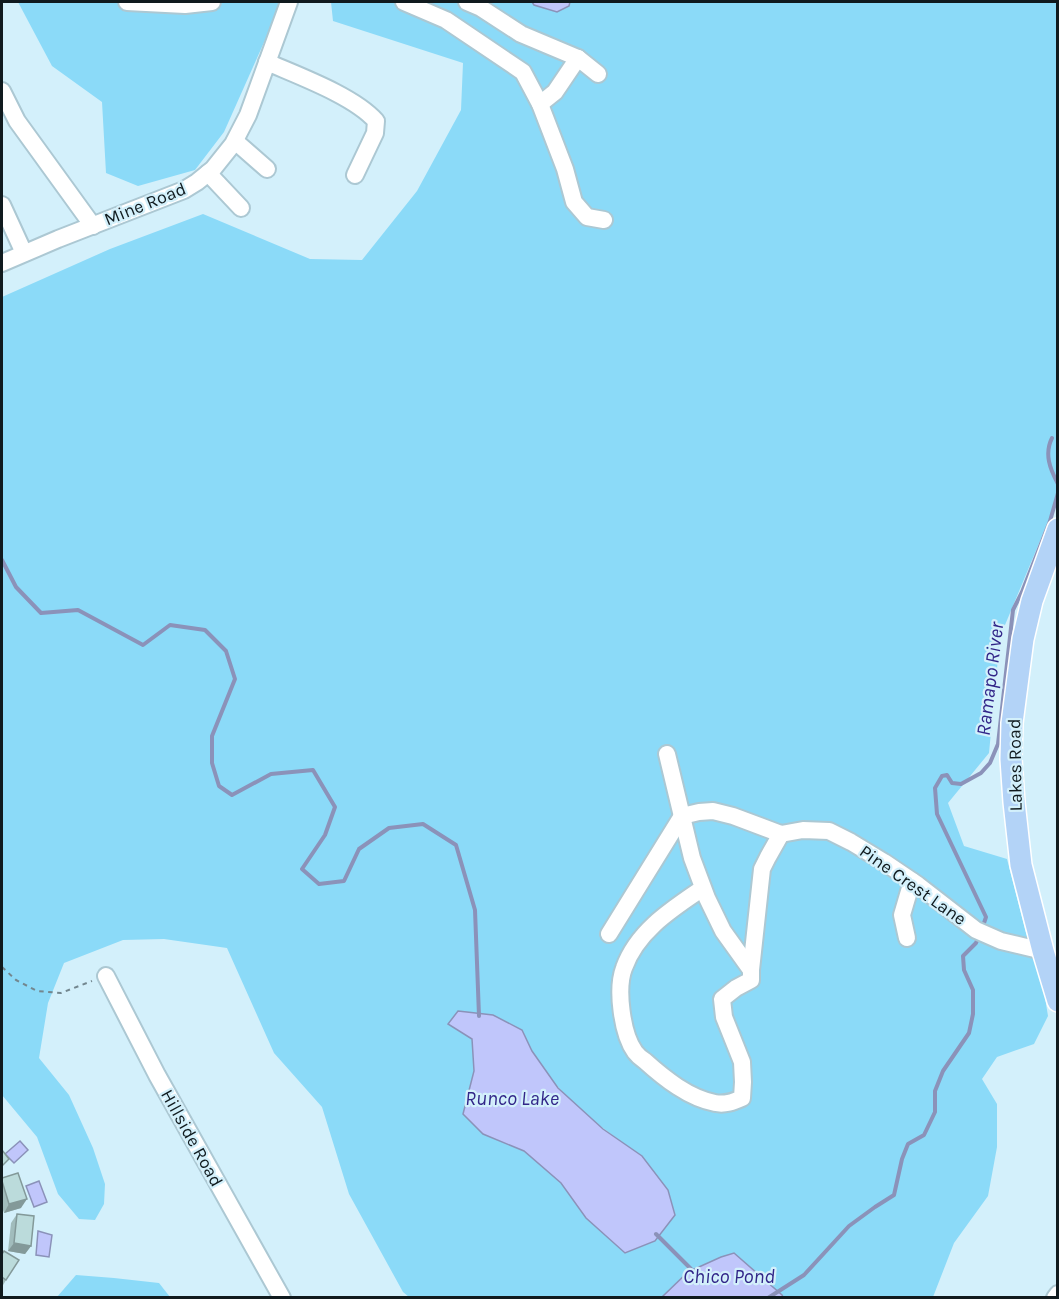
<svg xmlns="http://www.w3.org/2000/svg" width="1059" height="1299" font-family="Karla,sans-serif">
<rect width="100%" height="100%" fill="#d3f0fb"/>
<g fill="#8bdaf8" fill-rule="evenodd">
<path d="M18 2H282L224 132 195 170 138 186 106 173 102 102 52 66Z"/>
<path d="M331 2H532L534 5 568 6 571 2H1057V500L1000 637 989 753 948 803 964 846 1007 859 1026 933 1042 979 1048 1016 1034 1044 997 1057 982 1079 997 1104V1147L988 1196 954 1243 933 1297H783L782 1295 688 1272 662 1297H409L403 1292 349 1194 322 1107 274 1053 227 948 164 939 123 940 64 963 48 1003 39 1058 69 1095 93 1148 105 1184 104 1204 95 1220 79 1219 58 1194 37 1137 2 1095V297L110 249 203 214 310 259 362 260 417 191 461 110 463 63 333 21ZM522 1030C531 1050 543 1072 559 1088 583 1115 613 1136 642 1156L586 1218 561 1183 524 1151 483 1134 463 1114 474 1071 472 1038Z"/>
<path d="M76 1275 114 1278 159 1283 170 1297H57Z"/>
</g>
<g fill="#c0c6fb" stroke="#8b92b9" stroke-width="1.5">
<path d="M532 2H570L569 6 557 12 534 5Z"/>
<path d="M458 1011 493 1015 522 1030 532 1051 558 1088 603 1129 642 1156 668 1190 675 1215 655 1241 625 1253 586 1218 561 1183 524 1151 483 1134 463 1114 474 1071 472 1039 448 1024Z"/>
<path d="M20 1141 28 1150 14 1163 5 1154Z"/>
<path d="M39 1181 47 1202 34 1207 26 1186Z"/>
<path d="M38 1231 52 1235 49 1257 36 1255Z"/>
<path d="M734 1253 782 1295 783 1297H662L688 1272 721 1257Z"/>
</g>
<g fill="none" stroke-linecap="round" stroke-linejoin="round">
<g stroke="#8b92b9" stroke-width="4">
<path d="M1052 438C1044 454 1050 469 1058 484"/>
<path d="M2 560 16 587 41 613 78 610 143 645 170 625 205 630 226 651 235 679 212 736V763L219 786 232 795 271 774 313 770 335 807 325 835 302 869 319 884 344 881 359 849 389 828 423 824 456 845 475 910 479 1016"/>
<path d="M984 923 986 917 937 814 935 788 942 776 947 775 952 783 961 784 981 773 990 763 998 744 1013 610 1022 592 1050 521 1058 493"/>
<path d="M656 1234 695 1273"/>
<path d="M768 1298 804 1275 849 1226 875 1207 894 1195 902 1159 908 1144 924 1135 935 1112V1091L943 1071 969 1033 973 1014V990L964 970 963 956 976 943 978 938"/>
</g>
<g stroke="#acc8d3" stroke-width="20">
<g id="minor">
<path d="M127 2 185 5 212 2"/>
<path d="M404 2 446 20 523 72 540 104 565 169 574 202 587 217 604 220"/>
<path d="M467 2 481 8 521 34 578 58 598 74"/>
<path d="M267 62C299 76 354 96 376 121L375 133 355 175"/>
<path d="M2 91 17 121 93 226"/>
<path d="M540 104 555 92 578 58"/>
<path d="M235 141 267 169"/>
<path d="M208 173 241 208"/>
<path d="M2 205 24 253"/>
<path d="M2 263 58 239 184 190 197 182 213 169 233 144 248 115 289 2"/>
<path d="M667 754 692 858 707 898 723 931 751 970V980L736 988 722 999 724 1017 742 1062 743 1082 742 1098C733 1102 725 1105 715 1103 689 1098 665 1079 645 1061 642 1059 638 1056 635 1052 622 1034 616 989 624 968 637 931 672 909 703 888"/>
<path d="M609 934 682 816 699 812 713 811 733 816 781 834 803 830 829 831 851 842 884 862 918 885 976 930 1001 941 1043 951"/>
<path d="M907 938 902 915 912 881"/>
<path d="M751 970 762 869 768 857 781 834"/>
<path d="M106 976 157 1075 282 1298"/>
<path d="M1055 1298 1058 1294"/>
</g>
</g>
<g stroke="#fff" stroke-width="24">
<path id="major" d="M1058 529 1032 601 1023 639 1012 723 1011 759 1014 802 1021 865 1043 951 1058 1001"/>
</g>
<path stroke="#73878f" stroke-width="2" stroke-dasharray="4.5 4.5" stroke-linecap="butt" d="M2 967 16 980 37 991 61 993 92 981"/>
<use href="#minor" stroke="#fff" stroke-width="16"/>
<use href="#major" stroke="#b3d3f7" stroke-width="21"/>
</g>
<g fill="#a1bcbc">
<path d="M2 1178 21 1208 4 1213 2 1207Z"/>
<path d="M17 1214 31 1246 25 1254 8 1251 11 1223Z"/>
<path d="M2 1254 6 1280 2 1287Z"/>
</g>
<g fill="#839999">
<path d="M27 1199 21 1208 4 1213 9 1204Z"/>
<path d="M14 1243 31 1246 25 1254 8 1251Z"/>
</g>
<g fill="#bbdbdb" stroke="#839999" stroke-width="1.5">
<path d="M2 1150 9 1159 2 1166Z"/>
<path d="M18 1173 27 1199 9 1204 2 1181V1178Z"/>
<path d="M17 1214 34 1216 31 1246 14 1243Z"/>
<path d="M4 1251 19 1260 6 1280 2 1277V1254Z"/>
</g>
<g text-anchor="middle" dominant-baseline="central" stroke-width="4.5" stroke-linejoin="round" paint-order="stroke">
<g font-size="18" fill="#101a1e" stroke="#d3f0fb">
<text transform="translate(145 204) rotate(-22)">Mine Road</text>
<text transform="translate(1015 765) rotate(-91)">Lakes Road</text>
<text transform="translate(913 885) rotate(35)">Pine Crest Lane</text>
<text transform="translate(192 1138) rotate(61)">Hillside Road</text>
</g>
<g font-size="20" font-style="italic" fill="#322689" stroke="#d3f0fb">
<text transform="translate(990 679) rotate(-83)">Ramapo River</text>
<text x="512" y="1098">Runco Lake</text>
<text x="729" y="1276">Chico Pond</text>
</g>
</g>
<rect width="1059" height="1299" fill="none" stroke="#101a1e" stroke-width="6"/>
</svg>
